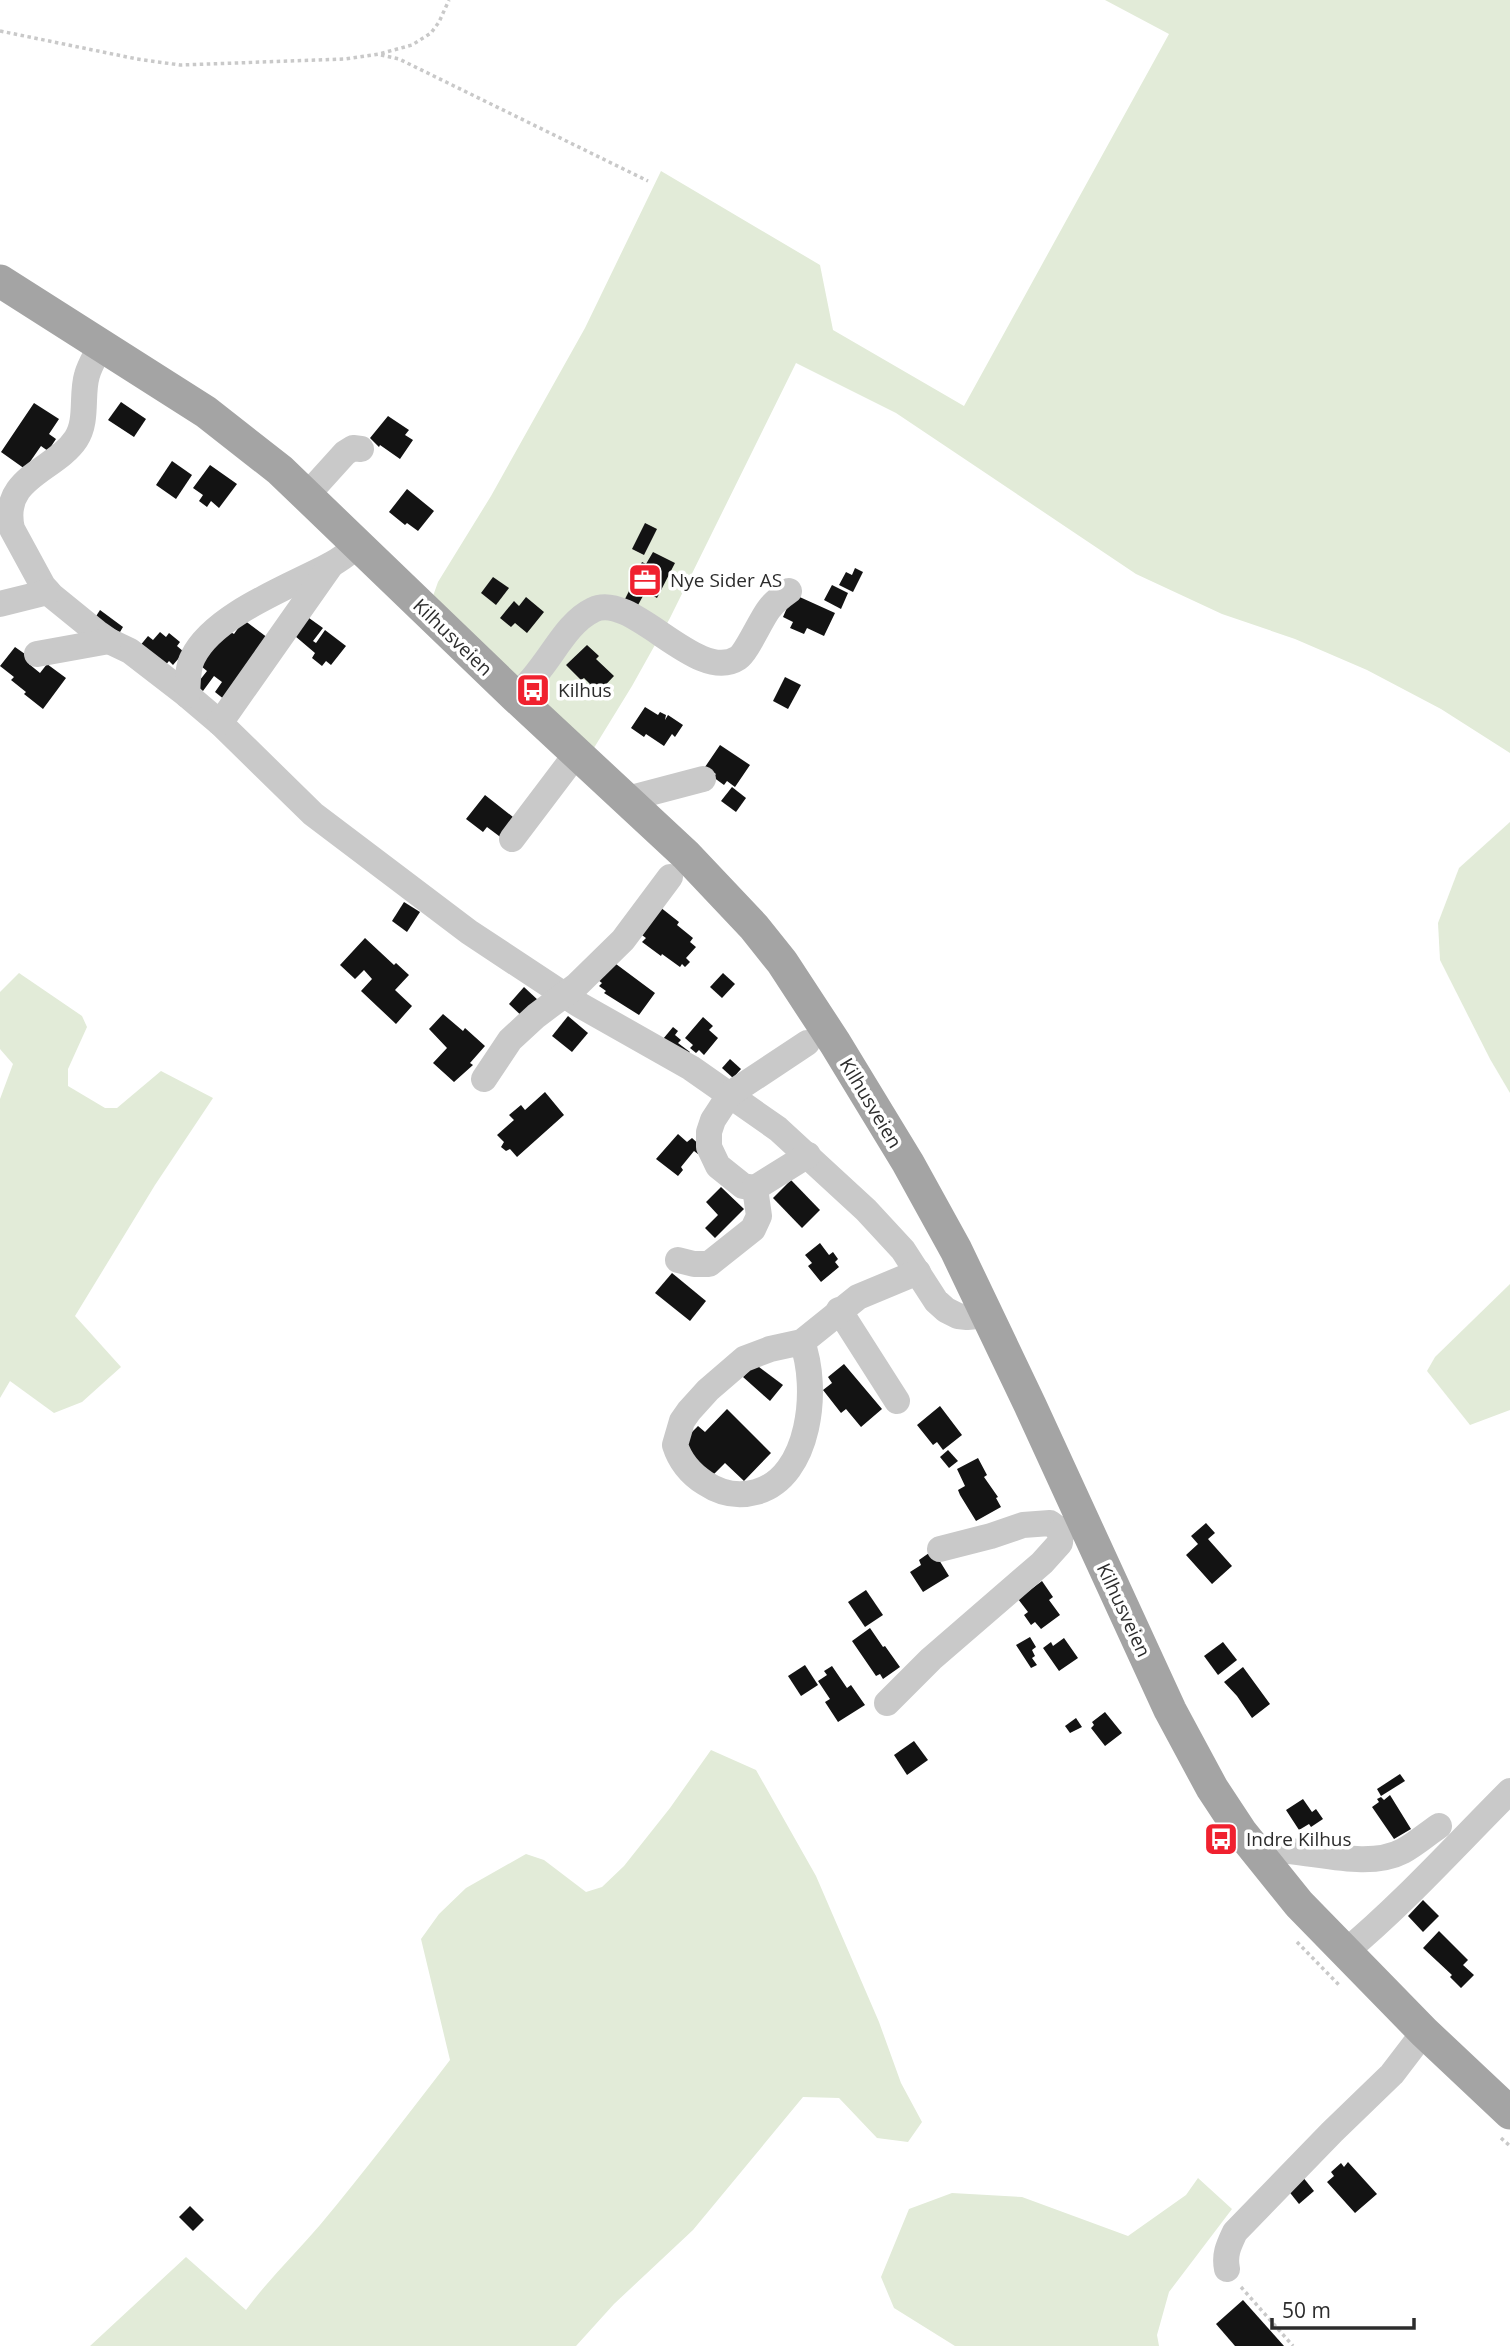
<svg xmlns="http://www.w3.org/2000/svg" width="1510" height="2346" font-family="'Open Sans',sans-serif">
<rect width="100%" height="100%" fill="#fff"/>
<g fill="#e2ebd8">
<path d="M1105 0H1510V753L1441 709 1367 670 1295 639 1222 614 1136 574 896 413 796 363 670 618 632 686 589 756 423 624 438 582 491 496 585 328 661 171 820 265 833 330 964 406 1169 34Z"/>
<path d="M1510 822V1093L1490 1059 1440 960 1438 923 1459 868Z"/>
<path d="M19 973 82 1016 87 1027 68 1069V1086L105 1108H117L161 1071 213 1098 155 1185 75 1316 121 1367 82 1402 54 1413 10 1381 0 1398V1099L13 1064 0 1049V992Z"/>
<path d="M1510 1284V1410L1470 1425 1427 1371 1435 1357Z"/>
<path d="M711 1750 756 1770 816 1876 879 2022 901 2083 922 2122 908 2142 877 2138 839 2098 803 2097 693 2230 614 2304 576 2346H90L186 2257 246 2310C268 2280 295 2254 320 2225 365 2171 407 2116 450 2060L421 1939 439 1914 466 1888 526 1854 544 1860 586 1892 602 1887 624 1866 670 1808Z"/>
<path d="M1198 2178 1232 2209 1169 2292 1157 2335 1159 2346H955L894 2308 881 2277 909 2209 952 2193 1022 2197 1128 2236 1186 2195Z"/>
</g>
<g fill="#131313">
<path d="M121 402 146 419 134 437 108 420Z"/>
<path d="M34 403 59 419 49 434 56 439 48 451 41 446 25 469 1 452Z"/>
<path d="M388 416 409 430 405 435 413 440 400 459 380 445 379 447 370 438Z"/>
<path d="M172 461 192 475 176 499 156 485Z"/>
<path d="M210 465 237 484 219 508 211 501 207 507 199 501 203 495 193 488Z"/>
<path d="M407 489 434 511 418 531 407 523 405 525 389 512Z"/>
<path d="M645 523 657 529 644 555 632 549Z"/>
<path d="M653 552 675 563 657 598 631 584 642 562 646 564Z"/>
<path d="M855 568 863 572 853 592 839 585 846 572 852 575Z"/>
<path d="M493 577 509 588 496 605 481 593Z"/>
<path d="M832 585 848 593 841 609 824 600Z"/>
<path d="M630 589 643 596 638 605 625 599Z"/>
<path d="M793 594 835 613 824 636 807 628 804 634 790 628 793 622 783 617Z"/>
<path d="M526 597 544 612 527 633 515 623 511 627 500 618 514 601 519 606Z"/>
<path d="M100 610 123 627 117 637 93 621Z"/>
<path d="M309 618 323 628 313 641 316 643 325 630 346 646 331 665 326 661 322 666 312 658 315 653 295 636Z"/>
<path d="M244 620 268 638 225 700 215 692 222 682 214 676 203 691 196 685 207 671 196 662 227 630 234 634Z"/>
<path d="M160 632 166 637 169 633 180 642 177 646 184 652 173 665 169 661 164 667 139 647 148 636 153 640Z"/>
<path d="M587 645 599 656 596 659 614 676 594 697 585 689 590 684 584 678 581 680 566 665Z"/>
<path d="M15 647 32 659 29 664 40 673 47 664 66 678 43 709 24 694 26 692 11 680 14 677 0 666Z"/>
<path d="M785 677 801 685 788 709 773 701Z"/>
<path d="M645 707 658 715 660 712 666 715 665 720 668 715 683 725 675 737 672 734 664 746 646 734 644 737 631 728Z"/>
<path d="M720 745 750 765 735 787 727 781 724 785 713 777 716 774 705 767Z"/>
<path d="M732 787 746 798 736 812 721 801Z"/>
<path d="M485 795 518 821 503 839 487 827 483 832 466 819Z"/>
<path d="M404 902 420 912 407 932 392 921Z"/>
<path d="M660 907 679 922 677 925 693 938 690 942 696 947 686 958 690 962 685 967 682 964 680 967 662 954 661 956 642 942 646 938 639 933Z"/>
<path d="M365 938 394 965 396 963 409 975 395 990 412 1006 396 1024 361 991 372 979 364 970 355 979 340 965Z"/>
<path d="M616 964 655 993 639 1015 604 993 606 991 599 986 602 983 598 980Z"/>
<path d="M723 973 735 984 722 998 710 987Z"/>
<path d="M524 987 540 1002 525 1019 509 1004Z"/>
<path d="M443 1014 463 1031 465 1028 485 1046 470 1063 473 1065 454 1082 433 1063 447 1048 429 1029Z"/>
<path d="M568 1016 588 1033 572 1052 552 1036Z"/>
<path d="M703 1017 713 1026 709 1030 718 1038 704 1055 699 1050 696 1053 690 1048 693 1045 685 1038Z"/>
<path d="M673 1027 678 1031 675 1035 681 1040 678 1043 690 1052 685 1058 663 1039Z"/>
<path d="M730 1059 741 1069 733 1078 722 1068Z"/>
<path d="M545 1092 564 1115 517 1157 510 1149 506 1151 501 1147 504 1142 497 1135 514 1120 509 1115 521 1105 525 1110Z"/>
<path d="M678 1134 687 1142 692 1138 703 1148 698 1154 694 1151 681 1167 683 1170 678 1176 656 1159Z"/>
<path d="M791 1180 820 1210 802 1228 773 1198Z"/>
<path d="M721 1187 744 1209 715 1238 705 1228 718 1215 706 1202Z"/>
<path d="M820 1243 829 1255 833 1252 838 1259 835 1262 839 1267 821 1282 808 1266 812 1263 805 1255Z"/>
<path d="M672 1273 706 1301 690 1321 655 1293Z"/>
<path d="M755 1364 783 1385 770 1401 743 1377Z"/>
<path d="M844 1364 882 1409 861 1427 846 1409 841 1413 823 1390 832 1383 828 1377Z"/>
<path d="M940 1406 962 1435 943 1450 937 1442 933 1445 917 1425Z"/>
<path d="M727 1409 771 1453 744 1481 725 1463 710 1478 683 1441 698 1426 705 1432Z"/>
<path d="M948 1450 958 1461 949 1468 940 1457Z"/>
<path d="M978 1458 987 1475 984 1477 998 1497 996 1498 1001 1507 976 1521 960 1495 958 1490 965 1486 957 1469Z"/>
<path d="M1206 1523 1215 1533 1208 1539 1232 1566 1212 1584 1186 1555 1198 1544 1191 1536Z"/>
<path d="M929 1553 936 1555 949 1576 923 1592 910 1572 921 1565 919 1560Z"/>
<path d="M1042 1581 1053 1597 1049 1600 1060 1615 1041 1629 1035 1622 1031 1625 1024 1615 1028 1612 1018 1599Z"/>
<path d="M866 1590 883 1615 865 1627 848 1602Z"/>
<path d="M870 1628 883 1647 885 1646 900 1667 883 1679 880 1674 876 1676 852 1641Z"/>
<path d="M1030 1637 1036 1647 1032 1650 1035 1656 1032 1658 1037 1665 1031 1668 1016 1645Z"/>
<path d="M1064 1638 1078 1658 1059 1671 1043 1648 1051 1642 1053 1646Z"/>
<path d="M1223 1642 1237 1660 1218 1675 1204 1656Z"/>
<path d="M805 1665 818 1685 801 1696 788 1676Z"/>
<path d="M832 1666 847 1688 851 1685 865 1705 838 1722 825 1702 830 1699 818 1681 827 1675 824 1671Z"/>
<path d="M1243 1667 1270 1704 1252 1718 1237 1696 1224 1682Z"/>
<path d="M1105 1712 1122 1733 1105 1746 1091 1728 1094 1725 1092 1722Z"/>
<path d="M1076 1718 1082 1727 1070 1733 1065 1726Z"/>
<path d="M914 1741 928 1760 907 1775 894 1755Z"/>
<path d="M1400 1774 1405 1781 1381 1796 1377 1789Z"/>
<path d="M1390 1795 1411 1829 1394 1839 1372 1807 1379 1802 1377 1799 1381 1797 1384 1800Z"/>
<path d="M1303 1799 1312 1812 1316 1809 1323 1819 1311 1827 1309 1824 1299 1830 1286 1810Z"/>
<path d="M1423 1900 1439 1916 1423 1932 1408 1916Z"/>
<path d="M1439 1931 1468 1960 1463 1965 1474 1975 1461 1988 1450 1977 1452 1975 1423 1948Z"/>
<path d="M1348 2162 1377 2194 1355 2213 1327 2182 1334 2176 1331 2172 1341 2163 1344 2167Z"/>
<path d="M1302 2176 1314 2191 1299 2204 1287 2189Z"/>
<path d="M190 2206 204 2220 193 2231 179 2217Z"/>
<path d="M1243 2300 1284 2346H1235L1216 2324Z"/>
</g>
<g fill="none" stroke-linecap="round" stroke-linejoin="round">
<g stroke="#c9c9c9" stroke-width="3.5" stroke-dasharray="3.5 3.5" stroke-linecap="butt">
<path d="M0 31 137 59 180 65 345 59 379 54 412 45 431 33 439 22 449 0"/>
<path d="M381 55 399 59 648 181"/>
<path d="M1297 1942 1340 1986"/>
<path d="M1501 2138 1510 2146"/>
<path d="M1241 2287 1293 2346"/>
</g>
<g stroke="#c9c9c9" stroke-width="26">
<path d="M101 345C97 354 90 364 87 375 81 395 88 421 76 439 55 471 0 477 12 529L43 586 51 595 99 634 109 641 130 651 187 695 220 723 313 814 469 932 578 1004 691 1068 778 1129 866 1210 903 1250 936 1301 946 1310 958 1316 967 1317 988 1315"/>
<path d="M307 495 345 453 353 448 361 449"/>
<path d="M0 604 48 592"/>
<path d="M37 654 109 641"/>
<path d="M187 695C188 683 187 668 193 657 214 614 292 586 332 564 341 559 350 552 359 545"/>
<path d="M516 697C524 688 533 679 540 669 556 649 570 621 593 610 632 590 697 685 738 658 747 652 761 619 769 609 774 602 782 596 789 591"/>
<path d="M220 723 331 565"/>
<path d="M627 799 703 779"/>
<path d="M512 839 577 753"/>
<path d="M484 1079 510 1040 536 1016 576 986 623 940 670 877"/>
<path d="M755 1188 743 1186 718 1166 709 1147V1132L713 1120 730 1094 807 1043"/>
<path d="M678 1260 694 1264H709L753 1229 759 1216 755 1188 808 1155"/>
<path d="M839 1310 897 1401"/>
<path d="M802 1342C819 1387 811 1477 756 1492 738 1497 720 1493 705 1483 691 1474 680 1461 675 1445L682 1421 689 1411 708 1390 744 1359 770 1349 802 1342 858 1297 918 1272"/>
<path d="M940 1549 991 1536 1023 1525 1050 1523 1061 1531"/>
<path d="M887 1703 931 1659 1042 1563 1060 1543 1061 1531 1083 1521"/>
<path d="M1257 1852C1267 1851 1279 1849 1289 1851 1323 1854 1371 1868 1403 1851 1416 1844 1427 1834 1439 1826"/>
<path d="M1344 1953C1404 1903 1455 1846 1510 1791"/>
<path d="M1227 2269C1224 2254 1229 2245 1235 2232L1332 2132 1392 2074 1424 2032"/>
</g>
<path stroke="#a4a4a4" stroke-width="33" d="M0 281 206 412 280 470 516 697 686 855 754 927 782 962 835 1043 908 1163 956 1250 1030 1405 1170 1710 1212 1788 1241 1832 1299 1904 1424 2032 1510 2113"/>
</g>
<defs>
<g id="office-square" transform="scale(1.75)"><rect x="-9" y="-9" width="18" height="18" rx="4" fill="#f0212f" stroke="#fff"/><path d="M-6-3h4V-5.5h4V-3h4V5H-6ZM-1-4.5V-3h2v-1.5ZM-6 0V1H6V0Z" fill="#fff"/></g>
<g id="bus-square" transform="scale(1.75)"><rect x="-9" y="-9" width="18" height="18" rx="4" fill="#f0212f" stroke="#fff"/><path d="M-5-6H5V4H4V6H2V4H-2V6H-4V4H-5ZM-3.5-4V0h7V-4ZM-3.5 1.2v1.5H-2V1.2ZM2 1.2v1.5H3.5V1.2Z" fill="#fff"/></g>
</defs>
<g fill-rule="evenodd">
<use href="#office-square" x="645" y="580"/>
<use href="#bus-square" x="533" y="690"/>
<use href="#bus-square" x="1221" y="1839"/>
</g>
<g text-anchor="middle" dominant-baseline="central" stroke-width="7" stroke-linejoin="round" paint-order="stroke">
<g font-size="19" fill="#2c2c2c" stroke="#fff" text-anchor="start">
<text x="670" y="580">Nye Sider AS</text>
<text x="558" y="690">Kilhus</text>
<text x="1246" y="1839">Indre Kilhus</text>
</g>
<g font-size="19" fill="#2c2c2c" stroke="#fff">
<text transform="translate(453 637) rotate(44)">Kilhusveien</text>
<text transform="translate(871 1103) rotate(59)">Kilhusveien</text>
<text transform="translate(1124 1610) rotate(65)">Kilhusveien</text>
</g>
</g>
<path d="M1272 2318v10h142v-10" fill="none" stroke="#2c2c2c" stroke-width="3.5"/>
<text x="1282" y="2318" font-size="21" fill="#2c2c2c" stroke="#ffffff" stroke-width="5" paint-order="stroke">50 m</text>
</svg>
